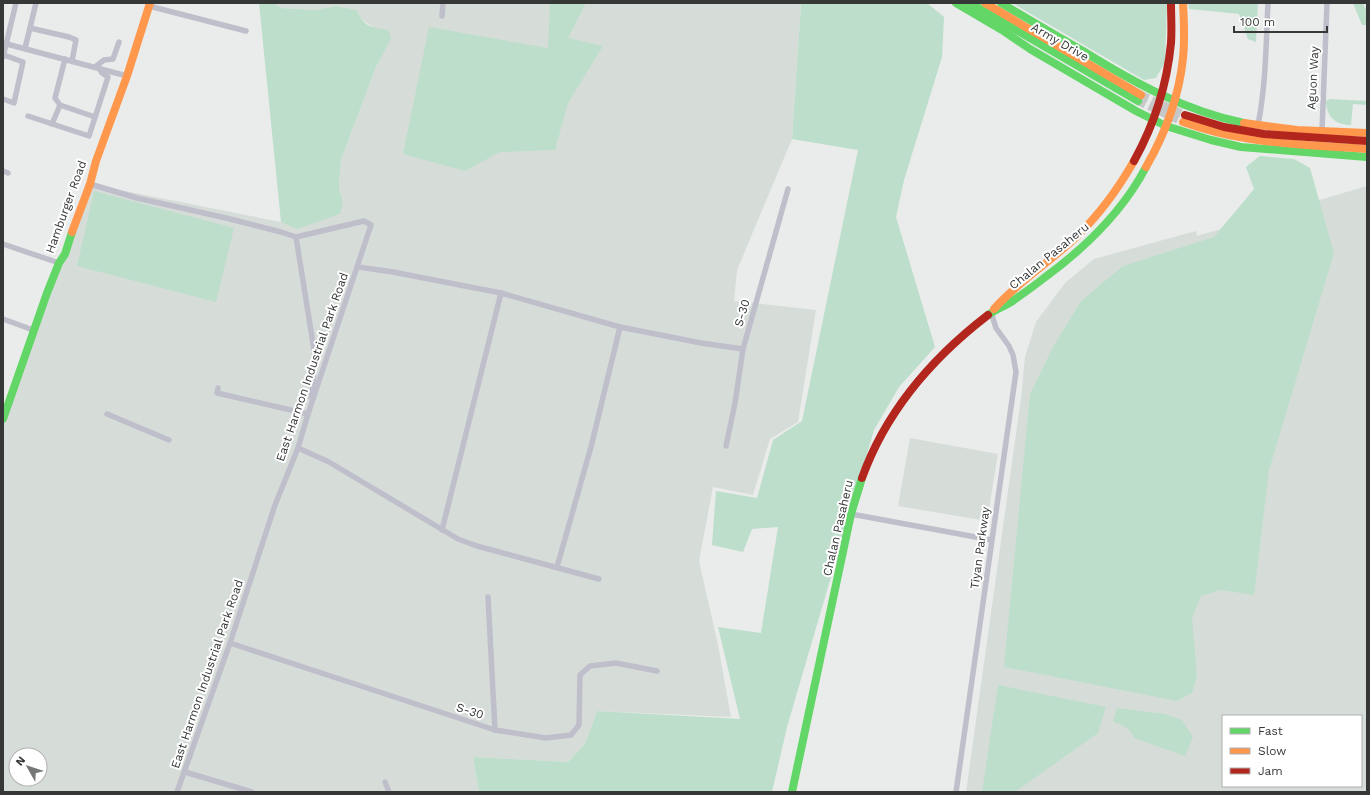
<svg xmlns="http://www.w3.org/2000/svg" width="1370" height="795" font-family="'Work Sans',sans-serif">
<rect width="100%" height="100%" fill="#e9ecea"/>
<g fill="#d6ddd9" fill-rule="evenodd">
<path d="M274 3H801L792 139 737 270 734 301 816 310 798 422 770 439 753 495 713 487 699 561 718 645 731 717 597 711 585 744 568 762 473 757 479 792H3V419L90 184 281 222 290 226 343 202 339 187 341 160 376 67 391 39 361 19 357 10 336 6 315 10 281 8ZM16 755H40V779H16Z"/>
<path d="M1367 186V792H966L1021 398 1025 357 1036 322 1065 283 1094 259 1196 231 1197 236ZM1223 716H1361V786H1223Z"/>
<path d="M910 438 998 454 987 521 898 506Z"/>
</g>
<g fill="#bddecb">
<path d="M259 3H274L281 8 315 10 336 6 357 10C364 28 372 27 389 30L391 39 376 67 341 160 339 187 343 202 340 214 297 229 281 222Z"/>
<path d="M550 3H586L568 38 603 46 568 103 555 150 500 152 465 171 403 154 429 27 548 48Z"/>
<path d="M801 3H927L944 17 942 57 904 180 896 217 935 347 899 387 874 430 787 727 772 792H479L473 757 568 762 585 744 597 711 740 719 718 627 761 633 778 527 752 529 743 552 712 545 716 491 757 498 773 440 802 421 858 150 792 139Z"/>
<path d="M1012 3H1167L1165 62 1156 78 1144 80Z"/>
<path d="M1188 3H1258L1256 42 1248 39 1239 14 1189 9Z"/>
<path d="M1353 3H1363L1367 12V25H1362Z"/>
<path d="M1330 99 1367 101V105L1353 104 1351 125C1335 125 1326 116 1326 101Z"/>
<path d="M1260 156 1294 159 1310 168 1334 253 1269 470 1254 595 1220 590 1201 596 1192 618 1197 676 1192 693 1177 701 1004 667 1030 394 1053 347 1081 301 1123 266 1214 237 1254 189 1246 167Z"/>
<path d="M94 191 234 228 216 302 77 266Z"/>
<path d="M998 685 1106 707 1098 733 1015 792H982Z"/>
<path d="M1117 708 1165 714 1182 720 1193 737 1185 756 1134 738C1131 728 1122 725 1113 722Z"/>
</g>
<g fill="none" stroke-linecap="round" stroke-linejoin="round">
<g stroke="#c5c8c6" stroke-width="8" stroke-dasharray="8 4" stroke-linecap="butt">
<path d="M1141 95 1185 115"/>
<path d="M1138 101 1183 122"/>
</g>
<g stroke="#bfbfcb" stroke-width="5.5">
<path d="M36 3 30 28 69 37 76 40 72 61"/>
<path d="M149 6 246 31"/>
<path d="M442 16 443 3"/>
<path d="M3 43 127 76"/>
<path d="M25 48 30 28"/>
<path d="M3 57 16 3"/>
<path d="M95 67 104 60 113 59 119 42"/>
<path d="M3 99 14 103 23 62 4 55"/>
<path d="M60 105 55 98 65 59"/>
<path d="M28 116 89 136 108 77 102 73 99 68"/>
<path d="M52 124 60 105 95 117"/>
<path d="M1258 125C1266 85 1266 43 1268 3"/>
<path d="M1322 131 1327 3"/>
<path d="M3 171 8 173"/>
<path d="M90 184 137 198 226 218 281 232 296 237 364 221 371 225 308 414 298 448 275 505 230 643 177 792"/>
<path d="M296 237 315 356 313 385 311 397"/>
<path d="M3 244 59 263"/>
<path d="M358 267 393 272 501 293 620 327 701 343 743 349"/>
<path d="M3 319 33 330"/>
<path d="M218 388 217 393 308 414 309 411"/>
<path d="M107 414 169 440"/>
<path d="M726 446 735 403 743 349 788 189"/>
<path d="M298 448 329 462 458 539 477 546 599 579"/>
<path d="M851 514 992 540"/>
<path d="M442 530 501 293"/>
<path d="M557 567 591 447 620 327"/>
<path d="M488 597 495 730"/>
<path d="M230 643 495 730 546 738 571 735 579 725 580 675 590 666 616 663 657 671"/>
<path d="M185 772 252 792"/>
<path d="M385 782 389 792"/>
<path d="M956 792 1016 372 1013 355 1009 346 996 328 991 312"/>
</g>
<g stroke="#63d668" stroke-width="8">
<path d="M956 3 1002 30 1030 49 1136 111 1166 126 1211 140 1241 147 1367 157"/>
<path d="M970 3 1138 101"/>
<path d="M1001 3C1028 19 1055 35 1083 51 1133 82 1185 111 1244 123"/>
<path d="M988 315C996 309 1006 306 1014 300 1024 293 1034 286 1044 278 1085 248 1122 213 1146 167"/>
<path d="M3 419 47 293 59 263 65 254 72 232"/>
<path d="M792 792 851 514 862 478"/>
</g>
<g stroke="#ff974d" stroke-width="8">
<path d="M985 3 1141 95"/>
<path d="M1183 122C1203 129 1224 135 1245 138 1285 145 1326 146 1367 149"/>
<path d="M1244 123 1297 130 1367 133"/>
<path d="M1146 167C1165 134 1179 97 1183 58 1185 40 1184 21 1183 3"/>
<path d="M72 232 90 184 96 161 127 76 150 3"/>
<path d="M994 309C1019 281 1050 262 1076 237 1099 215 1118 189 1134 161"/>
</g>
<g stroke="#b3261e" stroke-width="8">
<path d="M1185 115 1224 127 1264 134 1367 141"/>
<path d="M1134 161C1154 125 1167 84 1171 43 1172 30 1171 16 1171 3"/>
<path d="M862 478C886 411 932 358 988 315"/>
</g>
</g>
<g text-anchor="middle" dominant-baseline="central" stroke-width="4" stroke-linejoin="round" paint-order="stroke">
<g font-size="12" fill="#363837" stroke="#fff">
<text transform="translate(1060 42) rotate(30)">Army Drive</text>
<text transform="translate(1313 78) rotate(-87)">Aguon Way</text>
<text transform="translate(66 207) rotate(-70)">Hamburger Road</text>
<text transform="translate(1049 256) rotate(-39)">Chalan Pasaheru</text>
<text transform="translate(742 313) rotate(-74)">S-30</text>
<text transform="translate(312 367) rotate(-71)">East Harmon Industrial Park Road</text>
<text transform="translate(838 528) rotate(-77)">Chalan Pasaheru</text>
<text transform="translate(980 548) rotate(-82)">Tiyan Parkway</text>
<text transform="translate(207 674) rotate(-71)">East Harmon Industrial Park Road</text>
<text transform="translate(470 711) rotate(18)">S-30</text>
</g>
</g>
<rect width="1370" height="795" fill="none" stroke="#363837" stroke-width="8"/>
<rect x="1222" y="715" width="140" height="72" fill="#ffffff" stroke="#afafaf"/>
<rect x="1230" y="728" width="20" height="6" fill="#63d668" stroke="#afafaf"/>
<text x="1258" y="735" font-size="12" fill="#363837">Fast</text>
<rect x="1230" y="748" width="20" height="6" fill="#ff974d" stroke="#afafaf"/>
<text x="1258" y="755" font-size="12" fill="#363837">Slow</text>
<rect x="1230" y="768" width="20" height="6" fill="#b3261e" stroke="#afafaf"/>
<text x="1258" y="775" font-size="12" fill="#363837">Jam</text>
<g transform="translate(28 767) rotate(309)"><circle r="19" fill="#ffffff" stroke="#afafaf"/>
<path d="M0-3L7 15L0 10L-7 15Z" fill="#757776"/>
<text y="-6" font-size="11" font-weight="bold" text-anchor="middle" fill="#363837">N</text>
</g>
<path d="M1234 26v6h93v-6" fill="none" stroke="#363837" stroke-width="2"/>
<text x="1240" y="26" font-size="12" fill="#363837" stroke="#ffffff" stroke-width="3" paint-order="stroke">100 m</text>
</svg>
